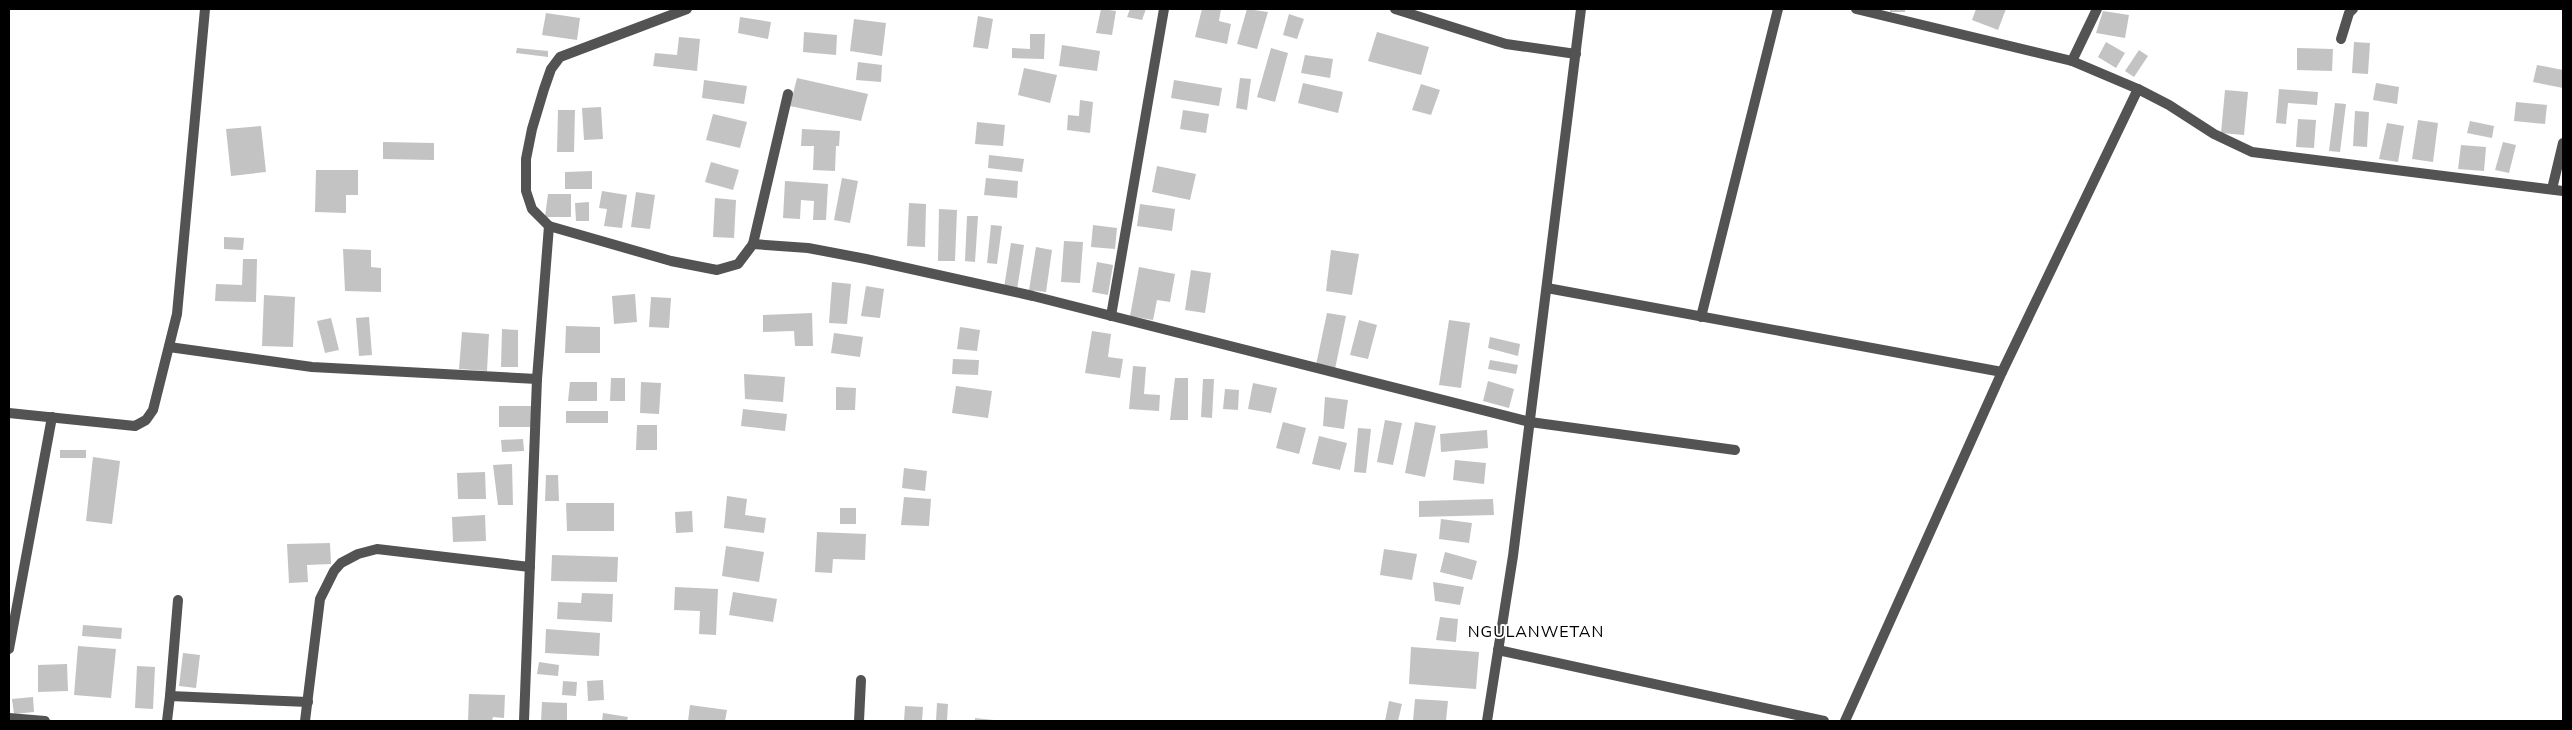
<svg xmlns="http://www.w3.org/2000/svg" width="2572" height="730" font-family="'Nunito Sans',sans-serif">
<rect width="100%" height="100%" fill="#fff"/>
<g fill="#c3c3c3">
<path d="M1101 9 1116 11 1112 35 1096 33Z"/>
<path d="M1130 9H1146L1142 20 1127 17Z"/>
<path d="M1202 9H1221L1219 21 1231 24 1227 44 1195 37Z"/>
<path d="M1247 9 1268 12 1257 49 1237 44Z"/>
<rect x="1890" y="9" width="15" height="3"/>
<path d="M1976 9H2006L1998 30 1972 20Z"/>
<path d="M2103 11 2129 15 2125 38 2096 33Z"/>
<path d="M546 13 580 18 577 40 542 35Z"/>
<path d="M1289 14 1304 19 1297 39 1283 35Z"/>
<path d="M978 16 993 19 988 49 973 47Z"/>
<path d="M740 17 771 22 768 39 738 33Z"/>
<path d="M854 19 886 23 882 56 850 51Z"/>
<path d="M804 32 837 35 836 55 803 52Z"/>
<path d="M1377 32 1429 47 1421 75 1368 61Z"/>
<path d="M1030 34H1045L1044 59 1012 58V48L1030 49Z"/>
<path d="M679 37 700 39 697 71 653 66 655 53 677 55Z"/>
<path d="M2106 42 2125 53 2116 68 2098 57Z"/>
<path d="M2354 42 2370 43 2368 74 2352 73Z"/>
<path d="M1062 45 1100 51 1097 71 1059 66Z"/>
<path d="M517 48 548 51V57L516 53Z"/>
<path d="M1271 48 1288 53 1275 102 1257 97Z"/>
<path d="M2297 48 2333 49 2332 71 2297 70Z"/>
<path d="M2139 50 2148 56 2134 77 2125 71Z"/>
<path d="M1305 55 1333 59 1330 78 1301 73Z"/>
<path d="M858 62 882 65 881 82 856 80Z"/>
<path d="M2537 65 2563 70V88L2533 82Z"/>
<path d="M1024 68 1057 75 1050 103 1018 95Z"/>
<path d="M797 78 868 94 861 121 790 106Z"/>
<path d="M1240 78 1251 79 1247 110 1236 108Z"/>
<path d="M704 80 747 86 744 104 702 98Z"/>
<path d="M1174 80 1222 88 1219 106 1171 98Z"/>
<path d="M1303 83 1343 92 1338 113 1298 103Z"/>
<path d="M2376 83 2399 87 2397 104 2373 100Z"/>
<path d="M1421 84 1440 90 1431 115 1412 110Z"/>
<path d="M2279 89 2318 92 2317 105 2288 103 2286 124 2276 123Z"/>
<path d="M2225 90 2248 92 2244 135 2221 133Z"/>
<path d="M1080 100 1093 102 1090 133 1067 130 1068 115 1079 116Z"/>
<path d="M2516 102 2547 105 2545 124 2514 121Z"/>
<path d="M2335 103 2346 104 2340 152 2329 151Z"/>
<path d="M601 107 603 139 584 140 582 108Z"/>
<path d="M558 110H575L574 152H557Z"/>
<path d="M1183 110 1209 114 1206 133 1180 129Z"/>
<path d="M2355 111 2369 112 2367 147 2353 146Z"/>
<path d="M713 114 747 122 740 148 706 140Z"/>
<path d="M2298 119 2316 120 2314 148 2296 147Z"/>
<path d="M2418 120 2438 123 2433 162 2412 159Z"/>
<path d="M2470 121 2494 126 2492 138 2467 133Z"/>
<path d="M977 122 1005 125 1003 146 975 144Z"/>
<path d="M2387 123 2404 126 2398 162 2379 159Z"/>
<path d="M261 126 266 172 231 176 226 129Z"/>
<path d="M802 129 840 131 839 146H836L835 171 813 170 814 146H801Z"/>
<path d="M383 142 434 143V160L383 159Z"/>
<path d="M2503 142 2516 145 2509 173 2495 170Z"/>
<path d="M2461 145 2486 147 2484 171 2458 169Z"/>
<path d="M989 155 1024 159 1022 172 988 168Z"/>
<path d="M711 162 739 170 733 190 705 182Z"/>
<path d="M1157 166 1196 174 1190 200 1152 192Z"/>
<path d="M316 170H358V195H346V213L315 212Z"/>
<path d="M592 171V189H565V172Z"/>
<path d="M842 178 858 181 850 223 834 220Z"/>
<path d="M986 178 1018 181 1017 198 984 195Z"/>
<path d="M785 181 828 184 826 220H813L814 201 801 200 800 219 783 218Z"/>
<path d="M602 191 627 195 622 228 604 226 607 209 599 208Z"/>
<path d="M636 192 655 195 650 229 631 227Z"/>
<path d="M548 194H571V217H545Z"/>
<path d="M715 198 736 200 734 238 713 237Z"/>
<path d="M589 202V221H576L575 203Z"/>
<path d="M909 203 926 204 925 247 907 246Z"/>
<path d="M1140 204 1175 209 1172 231 1137 226Z"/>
<path d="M939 209 957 210 955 261H938Z"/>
<path d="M967 216H978L975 262 965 261Z"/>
<path d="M991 225 1002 226 997 264 987 263Z"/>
<path d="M1093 225 1117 228 1115 249 1091 247Z"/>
<path d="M224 237 244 238 243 250 224 249Z"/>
<path d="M1064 241 1083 242 1080 283 1061 282Z"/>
<path d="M1011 243 1024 245 1017 290 1004 288Z"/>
<path d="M1036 247 1052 250 1046 292 1029 290Z"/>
<path d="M343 249 371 250V267L381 268V292L345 291Z"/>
<path d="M1331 250 1359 254 1352 295 1326 291Z"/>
<path d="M243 259H257L256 302 215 301 216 284 242 285Z"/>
<path d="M1097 262 1113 265 1108 295 1092 292Z"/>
<path d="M1139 267 1175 274 1170 302 1157 300 1153 320 1130 316Z"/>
<path d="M1191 270 1211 273 1205 313 1185 310Z"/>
<path d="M832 282 851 284 847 324 829 323Z"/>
<path d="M866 286 884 289 880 318 861 316Z"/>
<path d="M635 294 637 322 614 324 612 296Z"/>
<path d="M264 295 295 297 293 347 262 346Z"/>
<path d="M651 297 671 298 669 328 649 327Z"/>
<path d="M812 313 813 346H795L794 331 763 332V315Z"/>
<path d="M1327 313 1346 316 1335 369 1316 365Z"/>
<path d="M369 317 372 355 359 356 356 318Z"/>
<path d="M331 318 339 350 325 353 317 321Z"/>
<path d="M1359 320 1377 325 1368 359 1350 355Z"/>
<path d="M1449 320 1470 323 1461 388 1439 385Z"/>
<path d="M566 326 600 327V353H565Z"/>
<path d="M960 327 980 330 977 351 957 349Z"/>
<path d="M502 329 518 330V367H501Z"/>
<path d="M1092 331 1111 334 1108 357 1123 359 1120 378 1085 373Z"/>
<path d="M462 332 489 334 487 371 459 369Z"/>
<path d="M834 333 863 337 860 357 831 353Z"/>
<path d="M1490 337 1520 344 1518 356 1488 348Z"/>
<path d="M953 359 979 360 978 375 952 374Z"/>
<path d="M1490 360 1518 365 1516 374 1488 369Z"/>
<path d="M1133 366 1146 367 1144 394 1160 395 1159 411 1129 409Z"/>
<path d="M744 374 785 377 783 402 745 399Z"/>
<path d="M611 378H625V401H610Z"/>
<path d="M1175 378H1188V420H1170Z"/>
<path d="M1203 379H1214L1212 418 1201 417Z"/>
<path d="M1488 381 1514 389 1509 408 1483 401Z"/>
<path d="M570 382H597V401H568Z"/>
<path d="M641 382 661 383 659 414 640 413Z"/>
<path d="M1253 383 1277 388 1271 413 1248 409Z"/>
<path d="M956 386 992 391 988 418 952 413Z"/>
<path d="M836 387 856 388 855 410H836Z"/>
<path d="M1225 389 1239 390 1238 410 1223 409Z"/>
<path d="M1325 397 1348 400 1344 429 1323 426Z"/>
<rect x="499" y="406" width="36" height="21"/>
<path d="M743 409 787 414 785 431 741 426Z"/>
<rect x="566" y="411" width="42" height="12"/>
<path d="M1385 420 1402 423 1393 465 1377 462Z"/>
<path d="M1283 422 1306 428 1299 454 1276 448Z"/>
<path d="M1415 422 1436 426 1425 477 1405 473Z"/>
<path d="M637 425H657V450H636Z"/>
<path d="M1358 428 1371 429 1366 473 1354 472Z"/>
<path d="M1487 430 1488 448 1441 452 1440 434Z"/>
<path d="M1319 436 1347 443 1340 470 1312 464Z"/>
<path d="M523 439 524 451 502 452 501 440Z"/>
<rect x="60" y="450" width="26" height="8"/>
<path d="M93 457 120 461 112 524 86 521Z"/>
<path d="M1455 460 1486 463 1484 484 1453 480Z"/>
<path d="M512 464 513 505H498L493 465Z"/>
<path d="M904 468 927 471 925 491 902 488Z"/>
<path d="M485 472 486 499H458L457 473Z"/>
<path d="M546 475H558L559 501H545Z"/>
<path d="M727 496 747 499 745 515 766 518 764 533 724 528Z"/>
<path d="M904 497 931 499 929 526 901 525Z"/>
<path d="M1493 499 1494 515 1419 517V501Z"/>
<path d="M566 503H614V531H567Z"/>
<rect x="840" y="508" width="16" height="16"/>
<path d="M692 511 693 532 676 533 675 512Z"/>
<path d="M485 515 486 541 453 542 452 517Z"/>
<path d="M1441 519 1472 523 1469 543 1439 539Z"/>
<path d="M817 532 866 534 865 560 833 559 832 573 815 572Z"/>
<path d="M330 543 331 564 307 565 308 582 289 583 287 544Z"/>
<path d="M726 546 764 552 759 582 722 576Z"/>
<path d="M1384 549 1417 554 1412 580 1380 575Z"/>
<path d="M1445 552 1477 561 1472 580 1440 572Z"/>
<path d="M552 555 618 557 617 582 551 581Z"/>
<path d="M1433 582 1464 587 1460 605 1435 601Z"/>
<path d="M675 587 718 589 716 635 699 634 700 611 674 610Z"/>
<path d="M733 592 777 599 773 622 729 615Z"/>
<path d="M582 593 613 594 612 622 557 619 558 602 581 603Z"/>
<path d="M1440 617 1458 619 1456 642 1436 640Z"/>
<path d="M83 625 122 628 121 639 82 636Z"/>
<path d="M546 629 600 633 599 656 545 653Z"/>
<path d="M78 646 116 649 111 698 74 695Z"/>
<path d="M1411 647 1479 652 1476 689 1409 684Z"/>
<path d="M183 653 200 655 196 688 179 686Z"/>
<path d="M539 662 559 665 558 676 537 674Z"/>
<path d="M67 664 68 691 38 692V665Z"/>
<path d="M137 666 155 667 153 709 135 708Z"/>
<path d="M603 680 604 700 588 701 587 681Z"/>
<path d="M563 681 577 682 576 696 562 695Z"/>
<path d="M469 694 505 695 504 718 493 717 492 721H468Z"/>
<path d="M33 697 34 712 14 714 12 699Z"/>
<path d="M1415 699 1448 701 1446 721H1413Z"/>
<path d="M1389 701 1402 704 1398 721H1385Z"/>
<path d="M542 702 567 703V721H541Z"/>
<path d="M937 703 948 704 947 721H936Z"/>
<path d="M690 705 727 710 725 721H688Z"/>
<path d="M905 706 923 707 922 721H904Z"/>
<path d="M603 713 628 717 627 721H602Z"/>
<path d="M975 718 994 720V721H975Z"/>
</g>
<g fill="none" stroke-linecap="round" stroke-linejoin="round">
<g stroke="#535353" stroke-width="10">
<path d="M170 696 178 600"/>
<path d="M167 721 170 696 308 702"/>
</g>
<g stroke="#535353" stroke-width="10">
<path d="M687 9 560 57 551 69 544 89 532 129 526 159V191L532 209 549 226 671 261 717 270 738 264 753 244 808 248 866 259 1033 296 1530 422 1735 450"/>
<path d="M1395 9 1506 44 1576 54"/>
<path d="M1856 9 2072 61 2138 89 2169 105 2214 134 2252 152 2563 191"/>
<path d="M2341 39 2349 13 2353 9"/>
<path d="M2072 61 2097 9"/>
<path d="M2552 189 2563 143"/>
<path d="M753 244 788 94"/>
<path d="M1547 288 2002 372 2138 89"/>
<path d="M1111 316 1164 9"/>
<path d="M1701 317 1778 9"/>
<path d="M169 347 312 367 537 379"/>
<path d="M9 413 135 426 146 420 153 410 177 314 205 9"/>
<path d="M9 649 52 417"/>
<path d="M1498 650 1824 721"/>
<path d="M9 718 45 721"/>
<path d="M305 721 320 599 334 571 341 563 358 554 377 549 530 567"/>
<path d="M524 721 537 379 549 226"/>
<path d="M859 721 861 680"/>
<path d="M1487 721 1513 556 1581 9"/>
<path d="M1845 721 2002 372"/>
</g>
</g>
<g text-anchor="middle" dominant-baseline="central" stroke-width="4" stroke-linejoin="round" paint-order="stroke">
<g font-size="16" letter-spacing="1" fill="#000" stroke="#fff">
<text x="1536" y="632">NGULANWETAN</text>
</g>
</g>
<rect width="2572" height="730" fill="none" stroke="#000000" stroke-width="20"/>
</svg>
